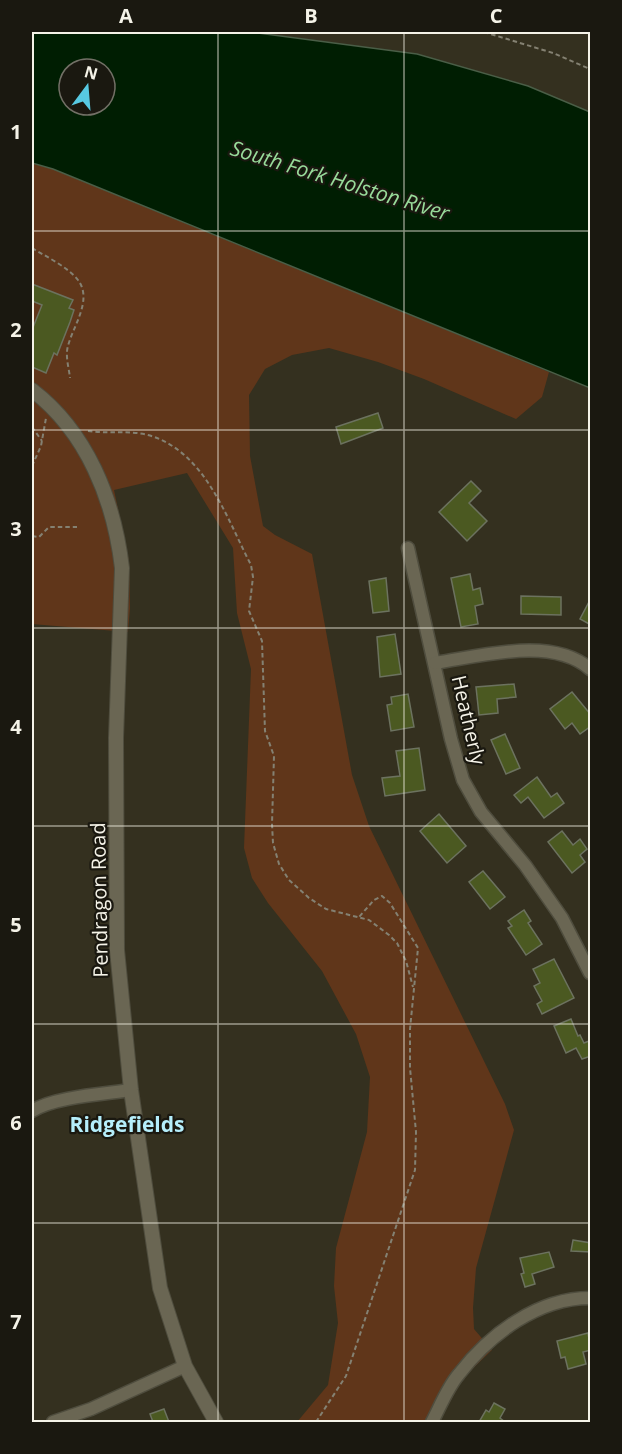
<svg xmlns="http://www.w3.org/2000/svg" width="622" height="1454" font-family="'Open Sans',sans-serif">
<rect width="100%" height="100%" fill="#34301f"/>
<path fill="#60361a" d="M32 163 53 169 549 372 542 397 516 419 424 379 378 362 329 348 292 355 265 369 249 395 250 456 263 526 275 535 312 554 352 775 369 826 505 1104 514 1130 476 1268 473 1308 474 1329 492 1350 463 1378 439 1422H297L328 1385 338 1323 334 1286 336 1248 367 1132 370 1077 356 1034 322 971 268 903 252 878 244 848 251 669 237 613 233 548 187 473 114 490 129 561 130 608 128 632 32 624Z"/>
<path fill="#001e02" stroke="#4a5e47" stroke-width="1.5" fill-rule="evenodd" d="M32 32H250L417 54 528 86 590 112V388L53 169 32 163ZM69 69H105V105H69Z"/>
<g fill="#4b5921" stroke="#6c725f" stroke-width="1.5">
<path d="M32 284 73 300 69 308 74 310 70 322 57 355 54 353 46 373 32 367V330L42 305 32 301Z"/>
<path d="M378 413 383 428 341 444 336 427Z"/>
<path d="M471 481 481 491 469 503 487 521 467 541 439 512Z"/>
<path d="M470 574 473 590 480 588 483 604 475 606 478 624 461 627 451 578Z"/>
<path d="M386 578 389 611 373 613 369 581Z"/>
<path d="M521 596 561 597V615L521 614Z"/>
<path d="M591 598V625L580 619Z"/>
<path d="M395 634 401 674 380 677 377 637Z"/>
<path d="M514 684 516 697 497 699 498 713 479 715 476 687Z"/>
<path d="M572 692 591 715V726L580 734 572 723 565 729 550 709Z"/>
<path d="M408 694 414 727 391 731 387 705 392 704 391 697Z"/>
<path d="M505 734 520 768 506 774 491 740Z"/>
<path d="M419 748 425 790 385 796 382 778 400 776 396 751Z"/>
<path d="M537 777 551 797 557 793 564 803 544 818 528 797 521 803 514 795Z"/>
<path d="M439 814 466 846 447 863 420 831Z"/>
<path d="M562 831 573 845 580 839 587 849 580 855 585 862 572 873 548 842Z"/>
<path d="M483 871 505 897 490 909 469 882Z"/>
<path d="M524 910 531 921 528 923 542 944 526 955 508 928 512 926 508 921Z"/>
<path d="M554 959 574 998 542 1014 537 1004 542 1001 534 986 540 983 533 969Z"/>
<path d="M571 1019 578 1036 580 1035 584 1043 589 1041 591 1046V1056L582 1059 576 1048 566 1053 554 1026Z"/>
<path d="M573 1240 591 1243V1252L571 1251Z"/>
<path d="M549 1252 554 1267 532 1274 535 1284 525 1287 521 1274 524 1273 520 1258Z"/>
<path d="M588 1333 591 1350 583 1352 586 1364 568 1369 565 1357 561 1358 557 1341Z"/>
<path d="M494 1403 505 1409 500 1418 505 1422H479L486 1410 489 1412Z"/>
<path d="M164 1409 169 1422H153L150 1414Z"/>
</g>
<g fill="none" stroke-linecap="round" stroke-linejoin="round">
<g stroke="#4f4d3e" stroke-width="15">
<g id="minor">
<path d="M408 548 451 739 463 780 481 812 525 865 562 918 590 973"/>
<path d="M435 663C482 656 552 636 590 669"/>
<path d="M32 1111C53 1097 104 1094 131 1090"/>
<path d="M53 1422 91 1409 185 1366"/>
<path d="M432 1422C440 1407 447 1388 459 1374 490 1334 538 1298 590 1298"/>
</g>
</g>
<g stroke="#4f4d3e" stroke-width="16">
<path id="tertiary" d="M32 390C87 432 114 500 122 568L116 738 117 950 131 1090 160 1288 185 1366 216 1422"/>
</g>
<g stroke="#848172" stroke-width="2" stroke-dasharray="4.5 3" stroke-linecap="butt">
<path d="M484 32 553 53 590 69"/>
<path d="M32 248C45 256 68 267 78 280 93 300 73 326 68 346 65 356 69 368 70 378"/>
<path d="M32 427 42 441"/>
<path d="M88 431C107 434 129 430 148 435 205 451 226 517 251 565L253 577 249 611 262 641 265 731 274 756 272 824 273 843 279 864 289 880 309 898 326 909 369 920 389 935 397 943 406 961 413 987"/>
<path d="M32 466 41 446 46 418"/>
<path d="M32 536 39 537 49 527H77"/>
<path d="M316 1422 346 1376 415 1170 416 1132 410 1068V1029L418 948 390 903 382 896 374 900 359 917"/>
</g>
<use href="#minor" stroke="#6a6653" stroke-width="12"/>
<use href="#tertiary" stroke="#6a6653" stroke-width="14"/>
</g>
<path fill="none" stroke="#f5f3e8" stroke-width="1.5" stroke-opacity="0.55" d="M218 32V1422M404 32V1422M32 231H590M32 430H590M32 628H590M32 826H590M32 1024H590M32 1223H590"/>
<g text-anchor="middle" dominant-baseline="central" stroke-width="4.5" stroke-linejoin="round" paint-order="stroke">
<g font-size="20" fill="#f5f3e8" stroke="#1a1810">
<text transform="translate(469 720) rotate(77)">Heatherly</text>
<text transform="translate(99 900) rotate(-91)">Pendragon Road</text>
</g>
<g font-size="21" font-style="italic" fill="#98db9a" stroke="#1a1810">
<text transform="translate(340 180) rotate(17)">South Fork Holston River</text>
</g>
<g font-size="21" font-weight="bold" fill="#b5eefb" stroke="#1a1810">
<text x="127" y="1124">Ridgefields</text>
</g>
</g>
<rect width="622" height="1454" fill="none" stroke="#1a1810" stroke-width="66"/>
<g transform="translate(87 87) rotate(16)"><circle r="28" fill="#1a1810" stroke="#727066" stroke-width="1.5"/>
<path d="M0-4.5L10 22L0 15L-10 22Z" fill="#57c9e2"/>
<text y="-9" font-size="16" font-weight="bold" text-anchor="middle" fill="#f5f3e8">N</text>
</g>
<rect x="33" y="33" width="556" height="1388" fill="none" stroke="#f5f3e8" stroke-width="2"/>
<g font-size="20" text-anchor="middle" font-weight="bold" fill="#f5f3e8">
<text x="126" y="23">A</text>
<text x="311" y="23">B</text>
<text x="496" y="23">C</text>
<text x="16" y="139">1</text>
<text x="16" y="337">2</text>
<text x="16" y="536">3</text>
<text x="16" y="734">4</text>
<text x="16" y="932">5</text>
<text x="16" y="1130">6</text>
<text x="16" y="1329">7</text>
</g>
</svg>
